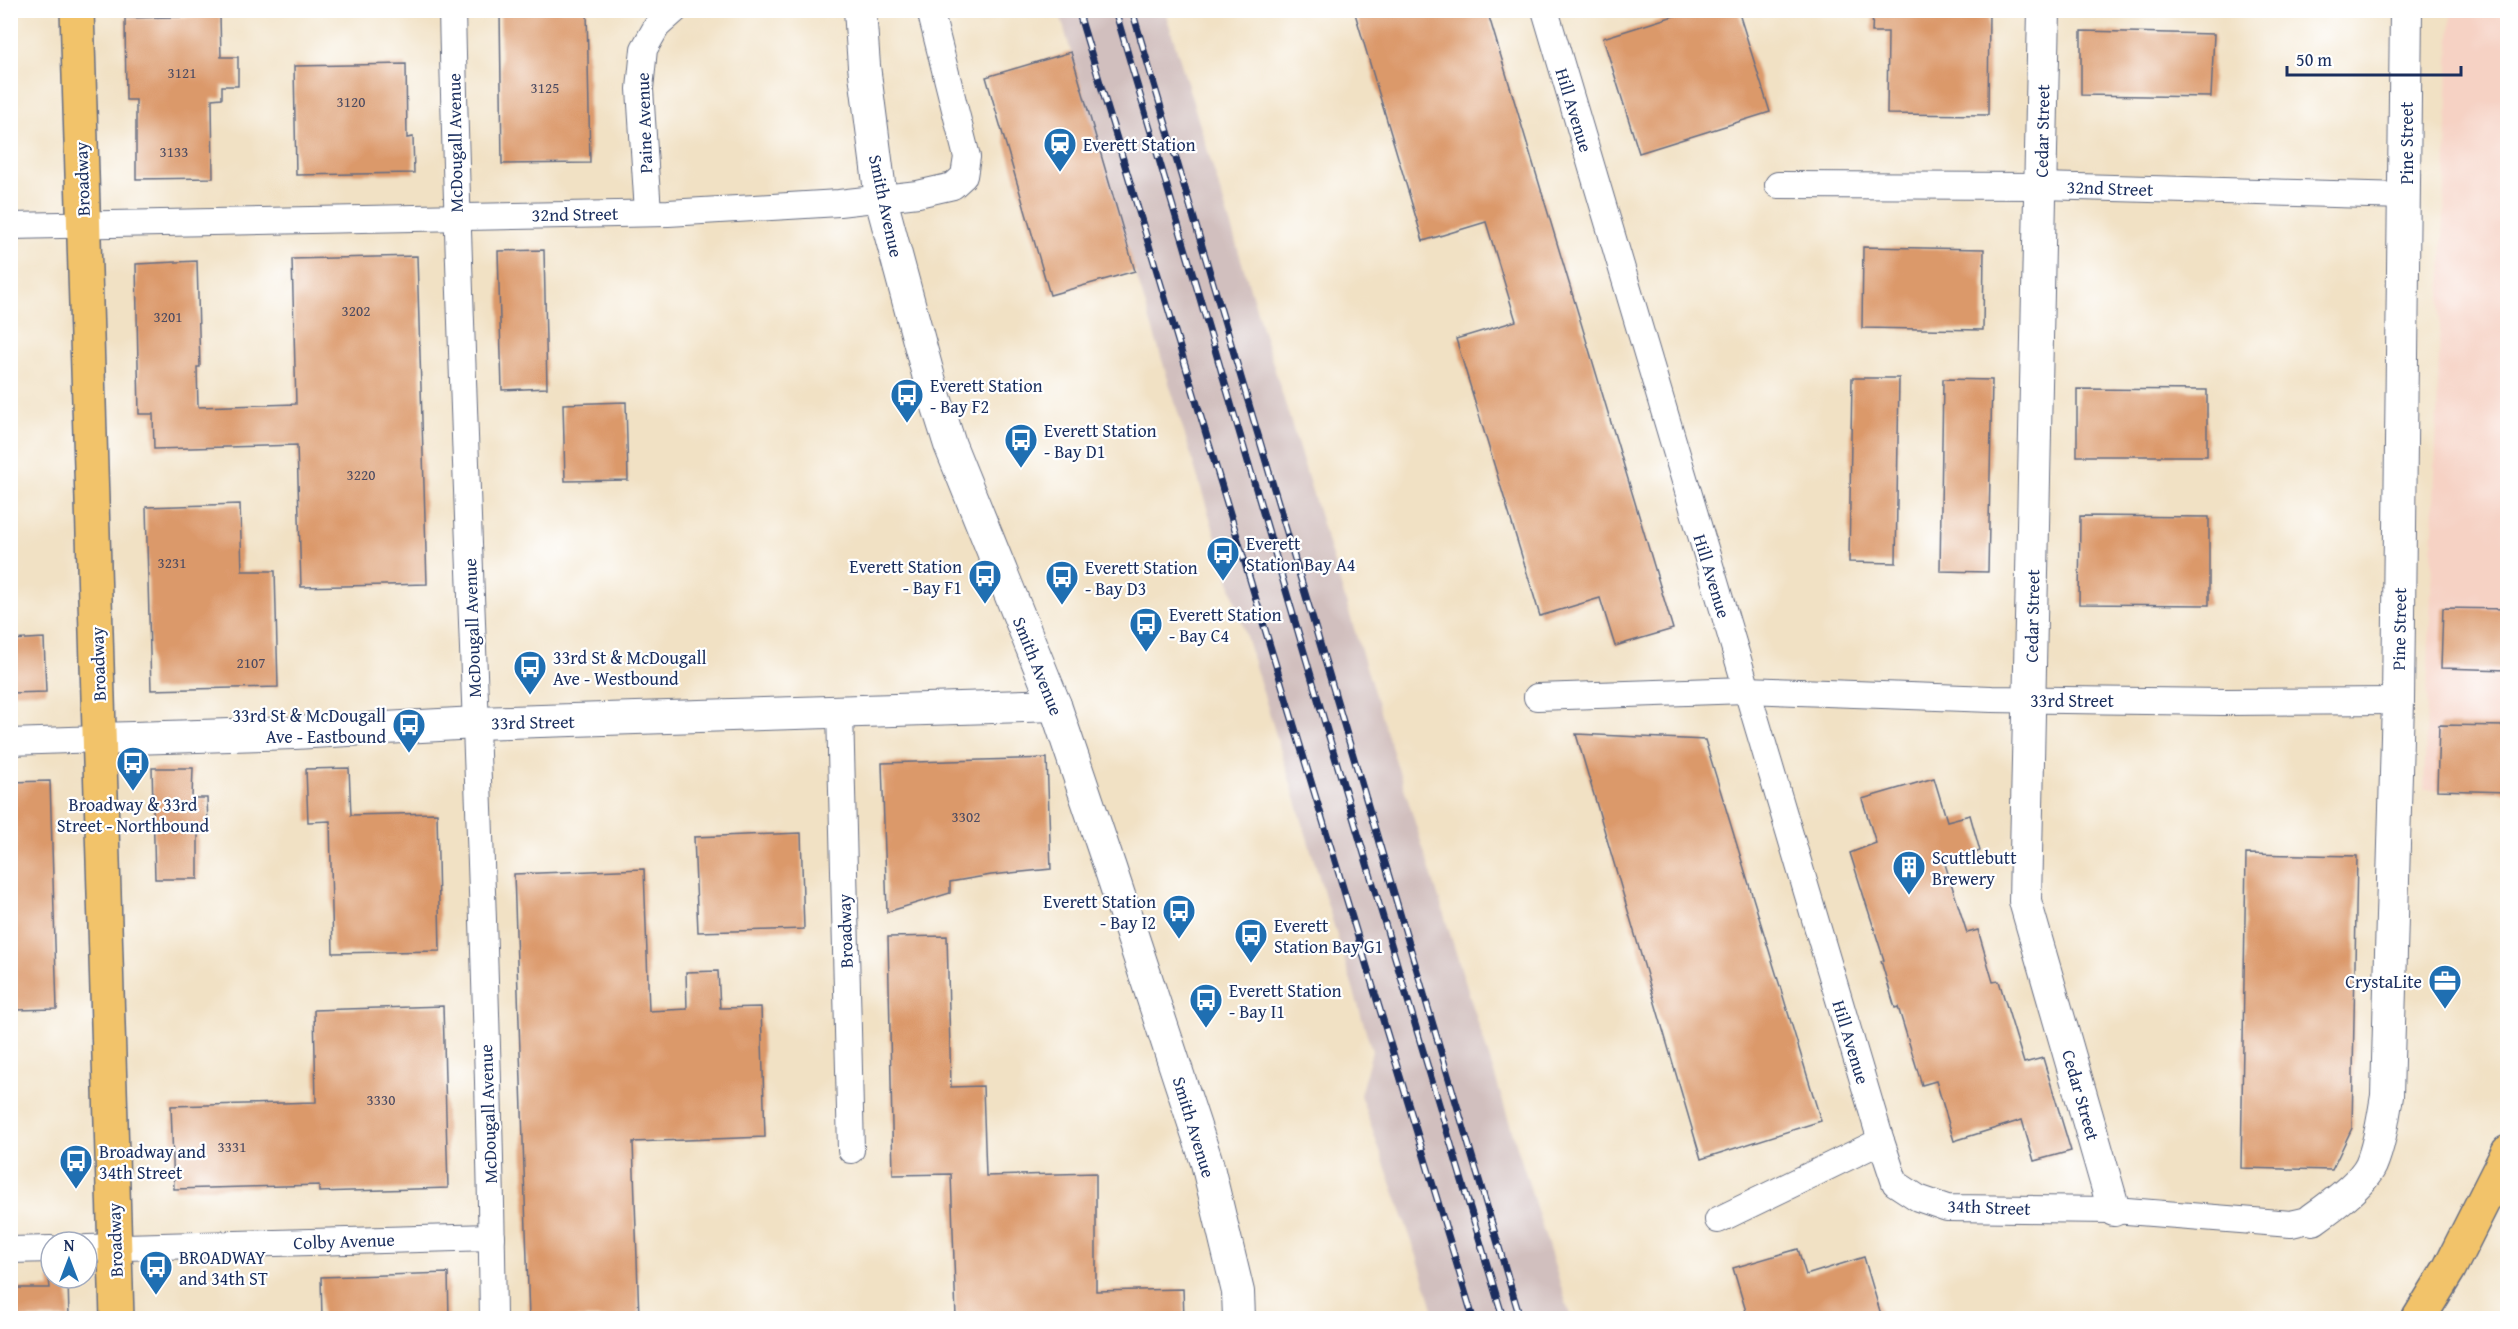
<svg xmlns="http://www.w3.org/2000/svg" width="2518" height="1329" font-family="'Gentium Book Plus',serif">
<rect width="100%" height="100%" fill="#fff"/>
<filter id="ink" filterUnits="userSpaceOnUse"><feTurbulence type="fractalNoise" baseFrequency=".0167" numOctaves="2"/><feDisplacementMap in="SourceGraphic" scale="12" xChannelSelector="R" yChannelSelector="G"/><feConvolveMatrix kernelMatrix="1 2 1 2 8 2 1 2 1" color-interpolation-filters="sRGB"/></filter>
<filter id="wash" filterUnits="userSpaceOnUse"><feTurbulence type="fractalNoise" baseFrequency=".008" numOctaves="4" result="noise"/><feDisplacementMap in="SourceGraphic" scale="24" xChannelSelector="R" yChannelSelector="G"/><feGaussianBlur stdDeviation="1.35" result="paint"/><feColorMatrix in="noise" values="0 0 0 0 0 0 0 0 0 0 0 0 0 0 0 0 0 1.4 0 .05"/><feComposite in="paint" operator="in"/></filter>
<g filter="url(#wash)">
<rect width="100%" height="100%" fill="#f1e1c4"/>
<path fill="#f6d2c4" d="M2451 11H2507V792L2424 790Z"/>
<path fill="#d1bfbe" d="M1059 11H1165L1356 635 1571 1318H1436L1416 1253 1360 1095 1372 1051 1135 271Z"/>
<g id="blocks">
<g fill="#db996b">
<path d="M500 10H587L590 163 502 164Z"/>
<path d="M1354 10H1487L1673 629 1615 646 1600 598 1540 616 1456 339 1516 321 1486 222 1423 241Z"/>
<path d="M1693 10H1738L1770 112 1639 153 1603 38Z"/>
<path d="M1873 10H1989L1988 115 1887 114 1888 32H1872Z"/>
<path d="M220 16 221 57H238V86H222V98L212 99 213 178 136 179V100H126L125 18Z"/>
<path d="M2081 31 2214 34 2211 97 2081 95Z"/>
<path d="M1071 52 1135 271 1050 295 986 77Z"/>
<path d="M406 64 407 138 413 137 414 173 296 175 294 66Z"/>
<path d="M1863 247 1984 249 1983 330 1862 328Z"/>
<path d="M544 250 547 388 502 390 498 251Z"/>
<path d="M417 256 427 584 301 587 297 445 154 449 153 414H139L136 264 197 261 200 367H197L198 407 296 404 292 259Z"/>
<path d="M1852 378H1899L1896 563 1849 562Z"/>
<path d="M1943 379 1992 380 1988 572 1940 571Z"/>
<path d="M2077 389 2207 390V456H2077Z"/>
<path d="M626 402 628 480 565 481 563 404Z"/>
<path d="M240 504 242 571H275L278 687 151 690 146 507Z"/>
<path d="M2080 516 2209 517V605L2079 604Z"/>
<path d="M2443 608 2508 609V670L2441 668Z"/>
<path d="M44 638 46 692 10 693V640Z"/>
<path d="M2439 725 2508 726V792L2437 790Z"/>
<path d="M1576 734 1705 740 1821 1121 1701 1159Z"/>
<path d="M1047 758 1051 869 991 875 950 882V893L887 912 882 763Z"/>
<path d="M152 768H193L192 798H207L208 825 198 826V879H155Z"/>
<path d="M349 768 351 815 437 813 440 951 333 953 330 821 308 822 306 769Z"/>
<path d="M1934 778 1947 821 1970 815 1980 851 1945 864 1967 933 1978 930 1993 982 1999 981 2024 1063 2043 1058 2071 1151 2034 1161 2022 1120 1954 1141 1936 1081 1922 1085 1898 1007 1895 1008 1881 961 1884 960 1850 853 1876 843 1862 799Z"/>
<path d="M50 781 57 1009 16 1010 15 973H10V782Z"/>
<path d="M801 833 804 929 698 932 694 837Z"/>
<path d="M2246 854 2357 856 2352 1128 2332 1170 2241 1168Z"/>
<path d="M644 869 649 1011 687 1009 686 972 718 971 720 1008 761 1007 765 1137 633 1142 639 1318H529L514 874Z"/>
<path d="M947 936 951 1087 983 1086 986 1176 1096 1173V1291L1183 1289 1184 1318H956L951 1174 893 1175 888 937Z"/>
<path d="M443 1006 448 1188 319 1192V1185L174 1189 171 1106 316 1102 314 1010Z"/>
<path d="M1798 1249 1806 1275 1864 1257 1882 1318H1748L1733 1268Z"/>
<path d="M448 1273 449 1318H322L321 1277Z"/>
<path d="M49 1279H68L69 1318H10V1288H50Z"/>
</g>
</g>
</g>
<g filter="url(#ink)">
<use href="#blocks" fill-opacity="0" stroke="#666d82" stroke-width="1.5"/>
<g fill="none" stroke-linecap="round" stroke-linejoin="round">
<g stroke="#666d82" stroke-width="28">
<g id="minor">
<path d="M452 10C461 447 487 882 493 1318"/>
<path d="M1545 10 1881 1141"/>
<path d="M1778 185 2041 186 2405 196"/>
<path d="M648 212 640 89 644 49 657 26 675 10"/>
<path d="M10 226 668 213 839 203 918 194 953 186 964 176 967 157 930 10"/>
<path d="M1537 697 1746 690 1992 699 2225 702 2398 701"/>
<path d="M840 711 851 1150"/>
<path d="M10 742 100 739"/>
<path d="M1718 1220 1881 1141 1895 1183 1918 1198 1947 1208 2114 1210 2291 1224 2313 1219"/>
<path d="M87 1248 492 1237"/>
<path d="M10 1250 51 1249"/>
</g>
</g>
<g stroke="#666d82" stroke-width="34">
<g id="tertiary">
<path d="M860 10 864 66 881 199 929 378 950 445 1055 705 1110 868 1207 1163 1238 1292 1239 1318"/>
<path d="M2044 10 2025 901 2114 1210"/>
<path d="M100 739 294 733 476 723 1055 705"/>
<path d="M2313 1219C2330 1207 2362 1184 2371 1165 2380 1144 2383 1119 2387 1096L2398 701 2406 10"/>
</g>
</g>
<g stroke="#666d82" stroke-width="36">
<path id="primary" d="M77 10 117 1318"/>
</g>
<g stroke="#666d82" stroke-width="36">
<path id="motorway" d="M2419 1318 2449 1269 2508 1152"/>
</g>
<use href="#minor" stroke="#fff" stroke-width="26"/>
<use href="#tertiary" stroke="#fff" stroke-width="32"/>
<use href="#primary" stroke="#f2c36a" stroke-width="33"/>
<use href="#motorway" stroke="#f2c36a" stroke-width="33"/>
<g stroke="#1b2f5e" stroke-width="7">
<g id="rail">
<path d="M1078 10 1473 1318"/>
<path d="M1115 10 1332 747 1503 1318"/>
<path d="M1132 10 1520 1318"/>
</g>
</g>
<use href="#rail" stroke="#fff" stroke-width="4.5" stroke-dasharray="14" stroke-linecap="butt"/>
</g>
</g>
<defs>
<g id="station-pin" transform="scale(1.725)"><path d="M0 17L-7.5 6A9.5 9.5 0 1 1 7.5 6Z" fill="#1f6fb2" stroke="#fff"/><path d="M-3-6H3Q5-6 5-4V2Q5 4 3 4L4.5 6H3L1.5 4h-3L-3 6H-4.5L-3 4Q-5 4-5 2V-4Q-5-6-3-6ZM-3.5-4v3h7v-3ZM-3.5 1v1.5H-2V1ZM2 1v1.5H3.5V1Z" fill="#fff"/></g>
<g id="bus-pin" transform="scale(1.725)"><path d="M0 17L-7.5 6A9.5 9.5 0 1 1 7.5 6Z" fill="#1f6fb2" stroke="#fff"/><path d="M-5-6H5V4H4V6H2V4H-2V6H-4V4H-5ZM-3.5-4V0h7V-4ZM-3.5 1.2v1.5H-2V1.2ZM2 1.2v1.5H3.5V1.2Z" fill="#fff"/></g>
<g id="building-pin" transform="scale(1.725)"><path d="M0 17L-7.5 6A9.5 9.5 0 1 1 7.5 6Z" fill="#1f6fb2" stroke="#fff"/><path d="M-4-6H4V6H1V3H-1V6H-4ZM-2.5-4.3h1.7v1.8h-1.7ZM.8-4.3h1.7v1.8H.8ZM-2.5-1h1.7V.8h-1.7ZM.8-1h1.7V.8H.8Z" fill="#fff"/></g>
<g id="office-pin" transform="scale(1.725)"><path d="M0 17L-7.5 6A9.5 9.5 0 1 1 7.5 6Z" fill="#1f6fb2" stroke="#fff"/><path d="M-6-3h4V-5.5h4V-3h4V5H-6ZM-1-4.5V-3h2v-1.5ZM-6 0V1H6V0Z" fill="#fff"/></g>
</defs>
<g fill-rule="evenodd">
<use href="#station-pin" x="1060" y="144"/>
<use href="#bus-pin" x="907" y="395"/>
<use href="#bus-pin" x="1021" y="440"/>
<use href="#bus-pin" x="1223" y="553"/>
<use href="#bus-pin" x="985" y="576"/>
<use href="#bus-pin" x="1062" y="577"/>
<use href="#bus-pin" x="1146" y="624"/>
<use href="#bus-pin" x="530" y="667"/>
<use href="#bus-pin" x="409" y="725"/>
<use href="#bus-pin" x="133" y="763"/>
<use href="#building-pin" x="1909" y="867"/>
<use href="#bus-pin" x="1179" y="911"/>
<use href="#bus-pin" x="1251" y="935"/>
<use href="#office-pin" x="2445" y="981"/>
<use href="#bus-pin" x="1206" y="1000"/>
<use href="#bus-pin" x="76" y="1161"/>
<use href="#bus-pin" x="156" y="1267"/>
</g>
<g text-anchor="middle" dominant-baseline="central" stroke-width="4.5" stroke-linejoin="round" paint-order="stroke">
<g font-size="15" fill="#4b4a61">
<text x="182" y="72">3121</text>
<text x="545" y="87">3125</text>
<text x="351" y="101">3120</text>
<text x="174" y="151">3133</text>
<text x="356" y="310">3202</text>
<text x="168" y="316">3201</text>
<text x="361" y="474">3220</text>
<text x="172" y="562">3231</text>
<text x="251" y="662">2107</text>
<text x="966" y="816">3302</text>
<text x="381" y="1099">3330</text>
<text x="232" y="1146">3331</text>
</g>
<g font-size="18" fill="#1b2f5e" stroke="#fff">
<text transform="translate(1574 110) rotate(73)">Hill Avenue</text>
<text transform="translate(644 123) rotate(-92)">Paine Avenue</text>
<text transform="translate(2042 131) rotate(-89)">Cedar Street</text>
<text transform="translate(455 143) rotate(-91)">McDougall Avenue</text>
<text transform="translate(2406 143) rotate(-90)">Pine Street</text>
<text transform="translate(82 179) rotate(-92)">Broadway</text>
<text transform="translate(2110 188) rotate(2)">32nd Street</text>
<text transform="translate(886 206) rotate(78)">Smith Avenue</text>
<text transform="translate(575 214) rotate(-1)">32nd Street</text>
<text transform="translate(1712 576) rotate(73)">Hill Avenue</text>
<text transform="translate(2032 616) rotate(-89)">Cedar Street</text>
<text transform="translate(472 628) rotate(-92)">McDougall Avenue</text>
<text transform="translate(2399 629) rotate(-89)">Pine Street</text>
<text transform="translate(98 664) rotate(-92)">Broadway</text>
<text transform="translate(1038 666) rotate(68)">Smith Avenue</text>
<text x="2072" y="700">33rd Street</text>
<text transform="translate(533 722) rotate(-1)">33rd Street</text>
<text transform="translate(845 931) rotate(-92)">Broadway</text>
<text transform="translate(1851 1042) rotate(73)">Hill Avenue</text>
<text transform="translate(2081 1095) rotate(74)">Cedar Street</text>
<text transform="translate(488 1114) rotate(-92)">McDougall Avenue</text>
<text transform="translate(1194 1127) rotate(73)">Smith Avenue</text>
<text transform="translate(1989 1207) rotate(2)">34th Street</text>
<text transform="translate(115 1240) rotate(-92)">Broadway</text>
<text transform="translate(344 1241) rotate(-2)">Colby Avenue</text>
</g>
<g font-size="18" fill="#1b2f5e" stroke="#fff" text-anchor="start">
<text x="1083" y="144">Everett Station</text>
<text x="930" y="385">Everett Station<tspan x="930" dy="21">- Bay F2</tspan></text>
<text x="1044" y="430">Everett Station<tspan x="1044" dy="21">- Bay D1</tspan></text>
<text x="1246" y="543">Everett<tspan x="1246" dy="21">Station Bay A4</tspan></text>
<text x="962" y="566" text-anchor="end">Everett Station<tspan x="962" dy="21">- Bay F1</tspan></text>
<text x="1085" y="567">Everett Station<tspan x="1085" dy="21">- Bay D3</tspan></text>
<text x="1169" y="614">Everett Station<tspan x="1169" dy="21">- Bay C4</tspan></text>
<text x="553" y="657">33rd St &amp; McDougall<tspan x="553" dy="21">Ave - Westbound</tspan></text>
<text x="386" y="715" text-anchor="end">33rd St &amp; McDougall<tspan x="386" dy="21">Ave - Eastbound</tspan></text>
<text x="133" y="804" text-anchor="middle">Broadway &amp; 33rd<tspan x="133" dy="21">Street - Northbound</tspan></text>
<text x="1932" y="857">Scuttlebutt<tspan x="1932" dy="21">Brewery</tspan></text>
<text x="1156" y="901" text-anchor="end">Everett Station<tspan x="1156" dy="21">- Bay I2</tspan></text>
<text x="1274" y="925">Everett<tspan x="1274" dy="21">Station Bay G1</tspan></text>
<text x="2422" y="981" text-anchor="end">CrystaLite</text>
<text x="1229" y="990">Everett Station<tspan x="1229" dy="21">- Bay I1</tspan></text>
<text x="99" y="1151">Broadway and<tspan x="99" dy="21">34th Street</tspan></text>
<text x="179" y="1257">BROADWAY<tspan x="179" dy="21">and 34th ST</tspan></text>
</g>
</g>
<rect width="2518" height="1329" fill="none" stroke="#fff" stroke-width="36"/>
<g transform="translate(69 1260)"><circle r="28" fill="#ffffff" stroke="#a4acbf" stroke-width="1.5"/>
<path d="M0-4.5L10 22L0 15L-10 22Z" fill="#1f6fb2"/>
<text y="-9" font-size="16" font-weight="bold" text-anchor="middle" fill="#1b2f5e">N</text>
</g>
<path d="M2287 66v9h174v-9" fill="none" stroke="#1b2f5e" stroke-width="3"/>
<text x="2296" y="66" font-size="18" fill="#1b2f5e" stroke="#ffffff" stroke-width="4.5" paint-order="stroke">50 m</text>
</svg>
